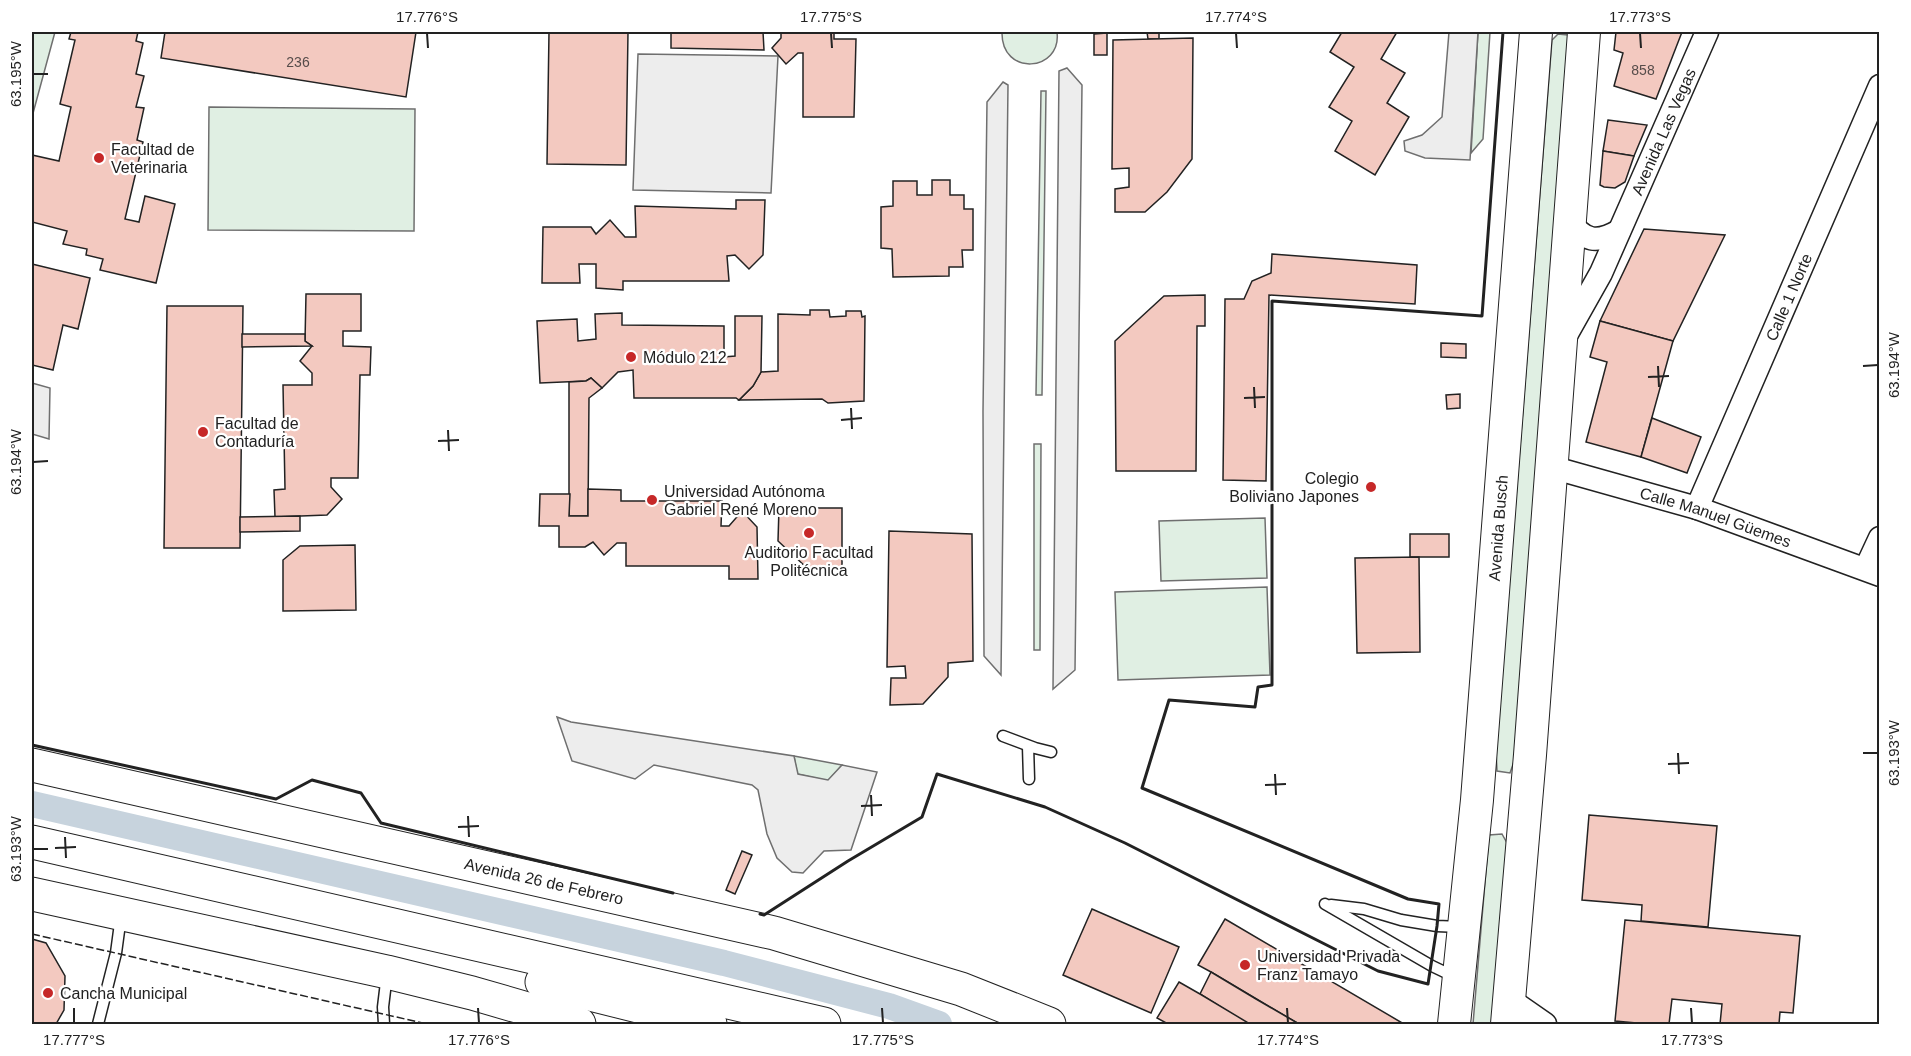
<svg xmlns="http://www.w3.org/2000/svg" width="1911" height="1056" font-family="Arial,sans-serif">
<rect width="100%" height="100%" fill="#fff"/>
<g fill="#e0efe3" stroke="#6f6f6f" stroke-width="1.5">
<path d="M32 32H55L32 117Z"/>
<path d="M1002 32H1057C1062 72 1001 77 1002 32Z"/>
<path d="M1478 32H1490L1483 139 1471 153Z"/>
<path d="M1558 34 1568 35 1572 45 1517 753 1510 773 1497 771 1496 751 1552 40Z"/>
<path d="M1041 91H1046L1042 395H1036Z"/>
<path d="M209 107 415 109 414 231 208 230Z"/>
<path d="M1034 444H1041L1040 650H1034Z"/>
<path d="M1265 518 1267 578 1161 581 1159 521Z"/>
<path d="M1267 587 1270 675 1118 680 1115 592Z"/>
<path d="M794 756 842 765 828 781 797 774Z"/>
<path d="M1502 834 1507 843 1495 1024H1473L1489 835Z"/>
</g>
<g fill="#ededed" stroke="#6f6f6f" stroke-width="1.5">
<path d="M1449 32H1478L1470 160 1425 158 1405 151 1404 141 1422 135 1442 117Z"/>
<path d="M638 54 778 56 771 193 633 190Z"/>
<path d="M1067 68 1082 85 1075 670 1053 689 1059 71Z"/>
<path d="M1003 82 1008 85 1001 675 984 656 983 412 987 102Z"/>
<path d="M32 383 50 388 49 439 32 434Z"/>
<path d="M557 717 571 722 794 756 798 774 828 780 842 765 877 772 851 850 824 851 803 873 792 872 777 858 767 834 758 790 752 785 654 765 635 779 572 761Z"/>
</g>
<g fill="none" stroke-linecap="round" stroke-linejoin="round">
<path stroke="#c7d3dd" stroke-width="26" d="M32 804 724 963 889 1006 939 1024"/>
</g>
<g fill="#f3c9c0" stroke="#222" stroke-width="1.5">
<path d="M71 32H138L136 41 143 43 136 74 144 76 136 107 144 108 137 140 143 142 125 219 139 222 145 196 175 204 156 283 100 270 103 259 86 255 87 249 63 244 67 231 32 222V155L59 161 71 107 60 104 75 40 69 39Z"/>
<path d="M165 32H416L406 97 161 58Z"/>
<path d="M549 32H628L626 165 547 164Z"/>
<path d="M671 32H763L764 50 671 48Z"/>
<path d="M781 32H834V39H856L854 117H803V53H798L786 64 772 48 781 38Z"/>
<path d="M1147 32H1159V39H1148Z"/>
<path d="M1342 32H1397L1381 59 1405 73 1387 103 1409 117 1375 175 1335 151 1352 121 1329 107 1354 67 1330 52Z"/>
<path d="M1616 32H1682L1656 99 1614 86 1623 53 1614 50Z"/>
<path d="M1107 33V55H1094V34Z"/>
<path d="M1193 38 1192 159 1167 192 1145 212H1115V189L1129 187V168L1112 169 1113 40Z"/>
<path d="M1608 120 1647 125 1634 156 1603 151Z"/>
<path d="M1603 151 1634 156 1625 182 1615 188 1604 187 1600 185Z"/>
<path d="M932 180H950V195H964V209H973V250H962L963 267H949V276L893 277 892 249 881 248V207L893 206V181H917V195H932Z"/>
<path d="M736 200H765L763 255 749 269 735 255 727 256 729 281H623V290L596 288V264H579L580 283H542L543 227H591L596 234 610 220 625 237H636L635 206 736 209Z"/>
<path d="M1644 229 1725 235 1673 341 1600 321Z"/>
<path d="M1272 254 1417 265 1415 304 1269 295 1266 481 1223 480 1225 299H1244L1252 281 1271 273Z"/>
<path d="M32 264 90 278 78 329 63 325 53 370 32 365Z"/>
<path d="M306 294H361V331H343V346L371 347 370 375H360L358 478H331V487L342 499 327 515 275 517 274 490 285 489 283 385H312V373L300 361 312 346 305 341Z"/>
<path d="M1205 295V326H1197L1196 471H1116L1115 341 1164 296Z"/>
<path d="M167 306H243L240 548H164Z"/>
<path d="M810 310H829L830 317 846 316V311H861L862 317 865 316 864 401 828 403 822 399 739 400 753 386 761 372 778 371V314L810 315Z"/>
<path d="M622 313V325L724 326V357L735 356V316H762L761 372 753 386 739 400 736 398H634L633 370 618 372 602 388 591 378 586 381 540 383 537 321 577 319 578 341 596 339 595 314Z"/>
<path d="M1600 321 1673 341 1641 457 1586 442 1607 362 1590 357Z"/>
<path d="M242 334H305V341L312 346 242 347Z"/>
<path d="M1441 343 1466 344V358L1441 357Z"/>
<path d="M591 378 602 388 589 398 588 516H569V382L586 381Z"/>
<path d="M1460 394V408L1447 409 1446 395Z"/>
<path d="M1652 418 1701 437 1687 473 1641 457Z"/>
<path d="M588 489 621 490V501H722L721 526H729L742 511 757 527 758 579H729V566H626V543H617L604 555 593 542 585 547H559V526H539L540 494H570L569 516H588Z"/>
<path d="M779 508H842V568H807L778 541Z"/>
<path d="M300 516V531L240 532V517Z"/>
<path d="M889 531 972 534 973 661 948 663V677L923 704 890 705 891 678H906L905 666 887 667Z"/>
<rect x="1410" y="534" width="39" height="23"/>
<path d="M355 545 356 610 283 611V560L300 546Z"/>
<path d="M1419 557 1420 652 1357 653 1355 558Z"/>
<path d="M1589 815 1717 826 1708 927 1641 921 1642 905 1582 900Z"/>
<path d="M742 851 752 855 735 894 726 890Z"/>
<path d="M1092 909 1179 947 1151 1013 1063 975Z"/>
<path d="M1225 919 1404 1024H1299L1211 972 1198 965Z"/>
<path d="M1625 920 1800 936 1793 1013 1780 1012 1779 1024H1720L1722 1004 1672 999 1669 1024H1636V1023L1615 1021Z"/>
<path d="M32 939 46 943 65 976 64 1010 56 1024H32Z"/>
<path d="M1211 972 1256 999 1299 1024H1250L1243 1021 1200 994Z"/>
<path d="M1179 982 1200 994 1250 1024H1168L1157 1018Z"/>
</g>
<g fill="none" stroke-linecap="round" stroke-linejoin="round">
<g stroke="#222" stroke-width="13">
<g id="lane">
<path d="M1003 736 1035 748 1051 752"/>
<path d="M1028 746 1029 779"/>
<path d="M1325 904 1432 966 1455 977"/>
<path d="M1331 905 1364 909 1401 920 1437 926 1460 927"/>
<path d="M98 1024 116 953 121 916"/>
<path d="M384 1024 383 1007 387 974"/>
</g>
</g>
<g stroke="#222" stroke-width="25">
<g id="street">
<path d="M1569 221C1585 241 1596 244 1619 231"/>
<path id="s1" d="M1565 337 1601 273 1707 32"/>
<path id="s2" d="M1551 467 1697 508 1880 575"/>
<path id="s3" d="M1697 508 1880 86"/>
<path d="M1866 568 1880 538"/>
<path d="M1509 999 1545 1024"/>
</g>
</g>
<g stroke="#222" stroke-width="34">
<g id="secondary">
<path id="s4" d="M1454 1024 1477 800 1536 32"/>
<path d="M1507 1024 1530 755 1584 32"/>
</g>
</g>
<g stroke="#222" stroke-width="35">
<g id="primary">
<path id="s5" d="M32 765 774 933 961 989 1049 1024"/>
<path d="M32 842 824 1024"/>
<path d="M32 894 387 972 472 993 579 1024"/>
<path d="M542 982 710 1024"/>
</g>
</g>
<use href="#lane" stroke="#fff" stroke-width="10"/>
<use href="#street" stroke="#fff" stroke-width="22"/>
<use href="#secondary" stroke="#fff" stroke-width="32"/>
<use href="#primary" stroke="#fff" stroke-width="33"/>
<path stroke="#222" stroke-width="1.5" stroke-dasharray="8 3" stroke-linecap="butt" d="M32 934 427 1024"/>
<g stroke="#222" stroke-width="3">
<path d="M32 745 276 799 312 780 361 793 381 823 673 893"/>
<path d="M760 914 764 915 848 861 922 817 937 774 1045 807 1125 843 1378 971 1428 984 1437 926 1439 904 1408 899 1142 788 1169 700 1255 707 1258 687 1272 685V301L1482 316 1503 32"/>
</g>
</g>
<path fill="none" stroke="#222" stroke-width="2" d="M427 33 428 48M831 33 832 48M1236 33 1237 48M1640 33 1641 48M33 74H48M1658 366 1659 387M1863 366 1878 365M1648 377 1669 376M1254 387 1255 408M1244 398 1265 397M851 408 852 429M841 420 862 418M448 430 449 451M438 441 459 440M33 462 48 461M1678 753 1679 774M1863 753H1878M1668 764 1689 763M1275 774 1276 795M1265 785 1286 784M871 795 872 816M861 806 882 805M468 816 469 837M458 827 479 826M65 837 66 858M55 848 76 847M33 849H48M74 1008V1023M478 1008 479 1023M882 1008 883 1023M1287 1008 1288 1023M1691 1008 1692 1023"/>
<g fill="#c62828" stroke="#fff" stroke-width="2">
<circle cx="99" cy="158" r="6"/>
<circle cx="631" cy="357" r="6"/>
<circle cx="203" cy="432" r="6"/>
<circle cx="1371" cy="487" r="6"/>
<circle cx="652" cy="500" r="6"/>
<circle cx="809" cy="533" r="6"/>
<circle cx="1245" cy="965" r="6"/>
<circle cx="48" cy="993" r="6"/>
</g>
<g text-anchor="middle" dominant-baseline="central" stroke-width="4.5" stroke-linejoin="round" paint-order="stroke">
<g font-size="14" fill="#564c4a">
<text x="298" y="62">236</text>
<text x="1643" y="70">858</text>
</g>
<g font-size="16" fill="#222" stroke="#fff">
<text stroke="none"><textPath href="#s1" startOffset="228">Avenida Las Vegas</textPath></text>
<text stroke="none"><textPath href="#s3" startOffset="230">Calle 1 Norte</textPath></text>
<text stroke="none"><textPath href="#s2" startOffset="172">Calle Manuel Güemes</textPath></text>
<text stroke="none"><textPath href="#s4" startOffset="498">Avenida Busch</textPath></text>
<text stroke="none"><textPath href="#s5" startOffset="525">Avenida 26 de Febrero</textPath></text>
</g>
<g font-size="16" fill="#222" stroke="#fff" text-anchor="start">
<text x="111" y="149">Facultad de<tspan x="111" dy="18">Veterinaria</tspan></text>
<text x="643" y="357">Módulo 212</text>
<text x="215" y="423">Facultad de<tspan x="215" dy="18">Contaduría</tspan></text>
<text x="1359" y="478" text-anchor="end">Colegio<tspan x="1359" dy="18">Boliviano Japones</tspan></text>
<text x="664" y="491">Universidad Autónoma<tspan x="664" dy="18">Gabriel René Moreno</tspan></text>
<text x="809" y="552" text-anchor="middle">Auditorio Facultad<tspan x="809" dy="18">Politécnica</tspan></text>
<text x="1257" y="956">Universidad Privada<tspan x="1257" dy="18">Franz Tamayo</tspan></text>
<text x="60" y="993">Cancha Municipal</text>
</g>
</g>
<rect width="1911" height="1056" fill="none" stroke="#ffffff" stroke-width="66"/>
<rect x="33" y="33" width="1845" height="990" fill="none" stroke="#222" stroke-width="2"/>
<g font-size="15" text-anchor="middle" fill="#222">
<text x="427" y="22">17.776°S</text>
<text x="831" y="22">17.775°S</text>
<text x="1236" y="22">17.774°S</text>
<text x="1640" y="22">17.773°S</text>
<text transform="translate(16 74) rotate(-90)" y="5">63.195°W</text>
<text transform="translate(1894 365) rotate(-90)" y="5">63.194°W</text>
<text transform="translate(16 462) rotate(-90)" y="5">63.194°W</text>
<text transform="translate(1894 753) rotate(-90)" y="5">63.193°W</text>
<text transform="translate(16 849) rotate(-90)" y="5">63.193°W</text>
<text x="74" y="1045">17.777°S</text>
<text x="479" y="1045">17.776°S</text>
<text x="883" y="1045">17.775°S</text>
<text x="1288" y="1045">17.774°S</text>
<text x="1692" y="1045">17.773°S</text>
</g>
</svg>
